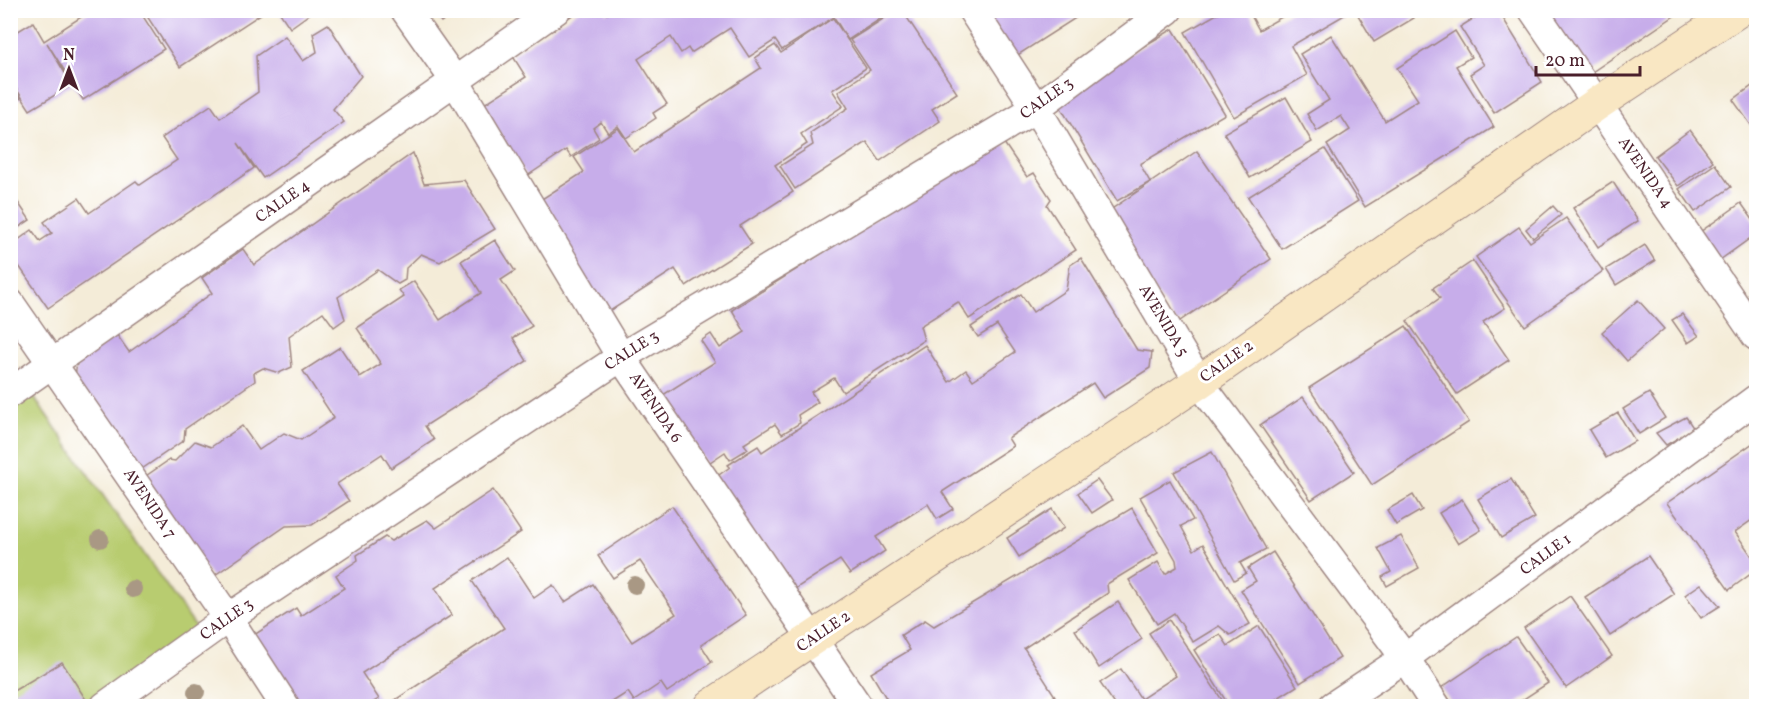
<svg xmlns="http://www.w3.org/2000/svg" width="1767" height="717" font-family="Vollkorn,serif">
<rect width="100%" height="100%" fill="#fff"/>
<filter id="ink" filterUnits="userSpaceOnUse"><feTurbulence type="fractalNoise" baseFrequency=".0167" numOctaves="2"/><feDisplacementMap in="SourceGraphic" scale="12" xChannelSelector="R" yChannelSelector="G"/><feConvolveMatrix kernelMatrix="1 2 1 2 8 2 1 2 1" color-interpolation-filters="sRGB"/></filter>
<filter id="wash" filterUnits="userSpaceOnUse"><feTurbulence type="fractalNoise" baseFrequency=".008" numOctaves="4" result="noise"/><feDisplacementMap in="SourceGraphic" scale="24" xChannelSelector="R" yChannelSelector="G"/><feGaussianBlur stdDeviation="1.35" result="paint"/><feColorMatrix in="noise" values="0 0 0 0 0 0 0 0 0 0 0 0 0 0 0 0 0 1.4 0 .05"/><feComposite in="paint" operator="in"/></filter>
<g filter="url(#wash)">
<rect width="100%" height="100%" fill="#f4ecd8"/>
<path fill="#b8cc6f" stroke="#81764d" stroke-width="1.5" d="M31 393 197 629 88 706H11V408Z"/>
<g id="blocks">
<g fill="#c7adea">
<path d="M92 10H139L164 49 83 100 47 43 72 85 30 110 10 79V36L33 22 44 41Z"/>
<path d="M143 10H267L180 67Z"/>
<path d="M284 10H315L290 28 280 13Z"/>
<path d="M433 10H459L441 22Z"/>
<path d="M580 10H605L607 14 612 10H894L848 40 834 17 782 50 775 40 749 57 730 28 691 53 688 48 681 53 671 37 638 59 667 104 653 113 656 118 626 138 618 126 608 133 601 122 593 128 599 138 571 157 566 150 527 176 481 106 526 77 512 55Z"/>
<path d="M897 10H902L957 93 932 109 940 121 880 161 867 142 795 189 780 166 813 145 810 133 848 108 838 92 870 70 850 40Z"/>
<path d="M978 10H1088L1010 60Z"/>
<path d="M1224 10H1248L1259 30 1294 10H1346L1348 13 1291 46 1307 75 1234 117 1185 32Z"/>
<path d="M1355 10H1409L1414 18 1374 42Z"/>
<path d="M1487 10H1498L1542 82 1494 113 1470 74 1484 65 1460 27Z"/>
<path d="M1537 10H1683L1589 74Z"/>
<path d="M833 18 866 68 832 90 843 106 801 134 807 144 775 165 793 192 740 226 752 244 686 286 675 269 607 313 534 204 584 172 574 157 618 128 634 152 761 68 755 58 775 45 781 53Z"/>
<path d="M328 24 361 76 333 109 344 122 263 178 238 143 254 168 48 308 10 253V246L32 230 40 241 52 233 44 222 79 198 89 213 136 181 140 185 177 160 162 138 211 105 220 118 258 92 256 56 285 36 303 61 317 52 313 33Z"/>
<path d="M1173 29 1225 114 1140 164 1150 182 1117 201 1055 98Z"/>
<path d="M1455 31 1471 57 1456 66 1494 127 1365 207 1327 145 1350 130 1341 116 1317 131 1307 114 1329 100 1300 54 1331 35 1385 121 1418 100 1397 68Z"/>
<path d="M10 82 21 98 10 105Z"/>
<path d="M1756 83V132L1733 100Z"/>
<path d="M1286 97 1312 142 1250 178 1224 133Z"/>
<path d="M1690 130 1713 161 1678 186 1655 156Z"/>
<path d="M1002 140 1027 177 1034 173 1051 199 1047 205 1076 250 969 319 958 302 920 326 924 340 843 392 834 378 811 392 818 402 798 415 800 423 782 434 775 424 744 444 748 449 730 460 725 452 707 464 663 395 715 362 701 341 711 334 720 348 745 332 732 310Z"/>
<path d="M1325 149 1358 201 1282 249 1248 197Z"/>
<path d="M1197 151 1271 259 1177 323 1103 215Z"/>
<path d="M413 153 424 184 464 180 495 229 440 262 421 254 406 268 405 280 398 284 378 270 338 297 345 319 334 327 323 312 289 336 292 367 279 373 263 368 254 373 255 381 185 429 184 440 136 473 74 383 77 363 117 335 129 352 212 293 202 278 243 249 254 265Z"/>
<path d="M1715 164 1731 187 1695 212 1679 189Z"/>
<path d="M1613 182 1638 221 1598 247 1573 208Z"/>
<path d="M17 201 30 220 10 233V206Z"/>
<path d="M1741 203 1756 224V234L1713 265 1693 237Z"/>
<path d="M1553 206 1561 215 1533 238 1526 229Z"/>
<path d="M1566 218 1603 271 1525 326 1476 257 1519 227 1530 242Z"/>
<path d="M495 240 515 271 501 280 532 326 513 338 527 361 425 426 434 440 391 468 382 454 337 484 349 501 312 525 286 526 212 577 143 478 169 460 175 461 195 441 211 447 242 426 259 450 284 433 301 440 334 418 303 371 340 347 360 377 381 364 357 328 404 297 399 290 414 281 440 320 481 293 461 261Z"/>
<path d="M1645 245 1655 261 1616 285 1606 269Z"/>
<path d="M1081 258 1137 350 1152 352 1150 368 1103 398 1093 383 1008 438 1013 446 942 492 953 509 937 519 928 504 876 537 885 551 850 574 840 560 787 594 712 480 730 467 728 465 758 446 762 452 925 345 949 382 966 370 973 380 1015 352 997 325 978 337 971 327 1021 294 1033 312 1066 290 1070 265Z"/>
<path d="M1473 261 1505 308 1483 322 1509 360 1457 394 1407 321 1440 298 1433 288Z"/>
<path d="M1638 300 1664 329 1627 361 1602 332Z"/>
<path d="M1682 314 1699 336 1688 343 1672 320Z"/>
<path d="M1406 326 1469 422 1372 485 1309 388Z"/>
<path d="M1649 393 1665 418 1639 434 1623 409Z"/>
<path d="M1303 397 1354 472 1311 500 1260 425Z"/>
<path d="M1618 413 1635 441 1606 458 1589 430Z"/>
<path d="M1686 417 1694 429 1666 445 1656 433Z"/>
<path d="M1756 441V517L1735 532 1756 562V570L1729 590 1667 503Z"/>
<path d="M1212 452 1266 549 1240 563 1246 573 1234 580 1174 472Z"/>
<path d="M1511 479 1535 518 1501 538 1478 499Z"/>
<path d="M1097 480 1112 500 1092 513 1078 493Z"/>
<path d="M1170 480 1193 520 1181 526 1194 550 1203 544 1250 624 1230 635 1219 626 1193 642 1174 613 1157 624 1129 580 1158 562 1165 574 1177 567 1176 560 1140 497Z"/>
<path d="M493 490 521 532 435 588 452 615 362 673 379 699 367 706H301L254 635 296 608 301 616 344 588 336 575 358 560 357 555 385 537 391 541 427 520 436 528Z"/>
<path d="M1413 495 1422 510 1396 525 1387 510Z"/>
<path d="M1462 499 1481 530 1458 544 1439 513Z"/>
<path d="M672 506 746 615 701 645 712 662 667 692 661 683 634 701 628 692 606 706H386L504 628 472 581 507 557 534 598 553 585 565 602 593 584 632 642 676 614 640 561 613 578 598 556Z"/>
<path d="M1132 508 1158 553 1107 584 1108 593 1024 648 1055 696 1039 706H882L889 703 871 673 910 650 901 635 925 620 934 626Z"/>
<path d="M1052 509 1064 528 1019 557 1007 538Z"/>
<path d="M1401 536 1419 568 1387 586 1382 577 1391 572 1378 548Z"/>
<path d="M1273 552 1340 658 1300 683 1241 590 1256 581 1248 568Z"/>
<path d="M1648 556 1674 594 1610 636 1585 597Z"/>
<path d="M1701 584 1720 606 1701 618 1685 595Z"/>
<path d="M1570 596 1612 656 1566 688 1524 628Z"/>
<path d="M1118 602 1142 639 1099 668 1075 630Z"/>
<path d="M1169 620 1226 706H1116L1100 683 1121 669 1141 699 1176 676 1149 633Z"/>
<path d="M1259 626 1297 686 1265 706H1229L1194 650 1220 634 1228 646Z"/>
<path d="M1516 637 1548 683 1513 706H1454L1441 688Z"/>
<path d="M62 662 90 706H10V693Z"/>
</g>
</g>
</g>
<g filter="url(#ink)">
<use href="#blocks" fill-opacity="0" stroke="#9f8682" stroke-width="1.5"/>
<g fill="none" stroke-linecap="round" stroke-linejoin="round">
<g stroke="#9f8682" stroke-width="31">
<g id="minor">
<path d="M405 10 455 81 621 357 858 706"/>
<path d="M972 10 1036 108 1199 382 1405 658 1436 706"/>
<path d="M1533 10 1756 336"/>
<path d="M10 303 228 618 285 706"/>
<path d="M10 393 556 10"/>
<path d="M105 706 228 618 621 357 1036 108 1168 10"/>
<path d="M1333 706 1405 658 1756 399"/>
</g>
</g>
<g stroke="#9f8682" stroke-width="35">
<path id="secondary" d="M711 706 1199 382 1597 104 1739 10"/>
</g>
<use href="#minor" stroke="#fff" stroke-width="28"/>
<use href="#secondary" stroke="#f9e7c3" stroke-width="33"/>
</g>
<g fill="#a99884">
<circle cx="100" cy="539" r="9"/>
<circle cx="635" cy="585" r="9"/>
<circle cx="133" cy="589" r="9"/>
<circle cx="196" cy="692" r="9"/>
</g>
</g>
<g text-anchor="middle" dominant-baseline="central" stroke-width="6" stroke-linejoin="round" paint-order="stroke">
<g font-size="16" fill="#4a1f2b" stroke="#fff">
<text transform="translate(1047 99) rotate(-35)">CALLE 3</text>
<text transform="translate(1645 173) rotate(55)">AVENIDA 4</text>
<text transform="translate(283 202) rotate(-35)">CALLE 4</text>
<text transform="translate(1163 321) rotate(59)">AVENIDA 5</text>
<text transform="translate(632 351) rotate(-32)">CALLE 3</text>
<text transform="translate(1227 362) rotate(-35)">CALLE 2</text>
<text transform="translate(655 408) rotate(56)">AVENIDA 6</text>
<text transform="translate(149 504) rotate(56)">AVENIDA 7</text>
<text transform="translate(1546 555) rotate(-36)">CALLE 1</text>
<text transform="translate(227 620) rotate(-35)">CALLE 3</text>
<text transform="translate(824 632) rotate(-34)">CALLE 2</text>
</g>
</g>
<rect width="1767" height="717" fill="none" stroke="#fff" stroke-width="36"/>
<g transform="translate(69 69)" stroke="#ffffff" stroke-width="4.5" paint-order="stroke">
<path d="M0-4.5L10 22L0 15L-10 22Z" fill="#4a1f2b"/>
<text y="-9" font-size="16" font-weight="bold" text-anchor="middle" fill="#4a1f2b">N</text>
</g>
<path d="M1536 66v9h104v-9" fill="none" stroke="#4a1f2b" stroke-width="3"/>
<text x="1545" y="66" font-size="18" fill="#4a1f2b" stroke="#ffffff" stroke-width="4.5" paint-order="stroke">20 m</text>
</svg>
